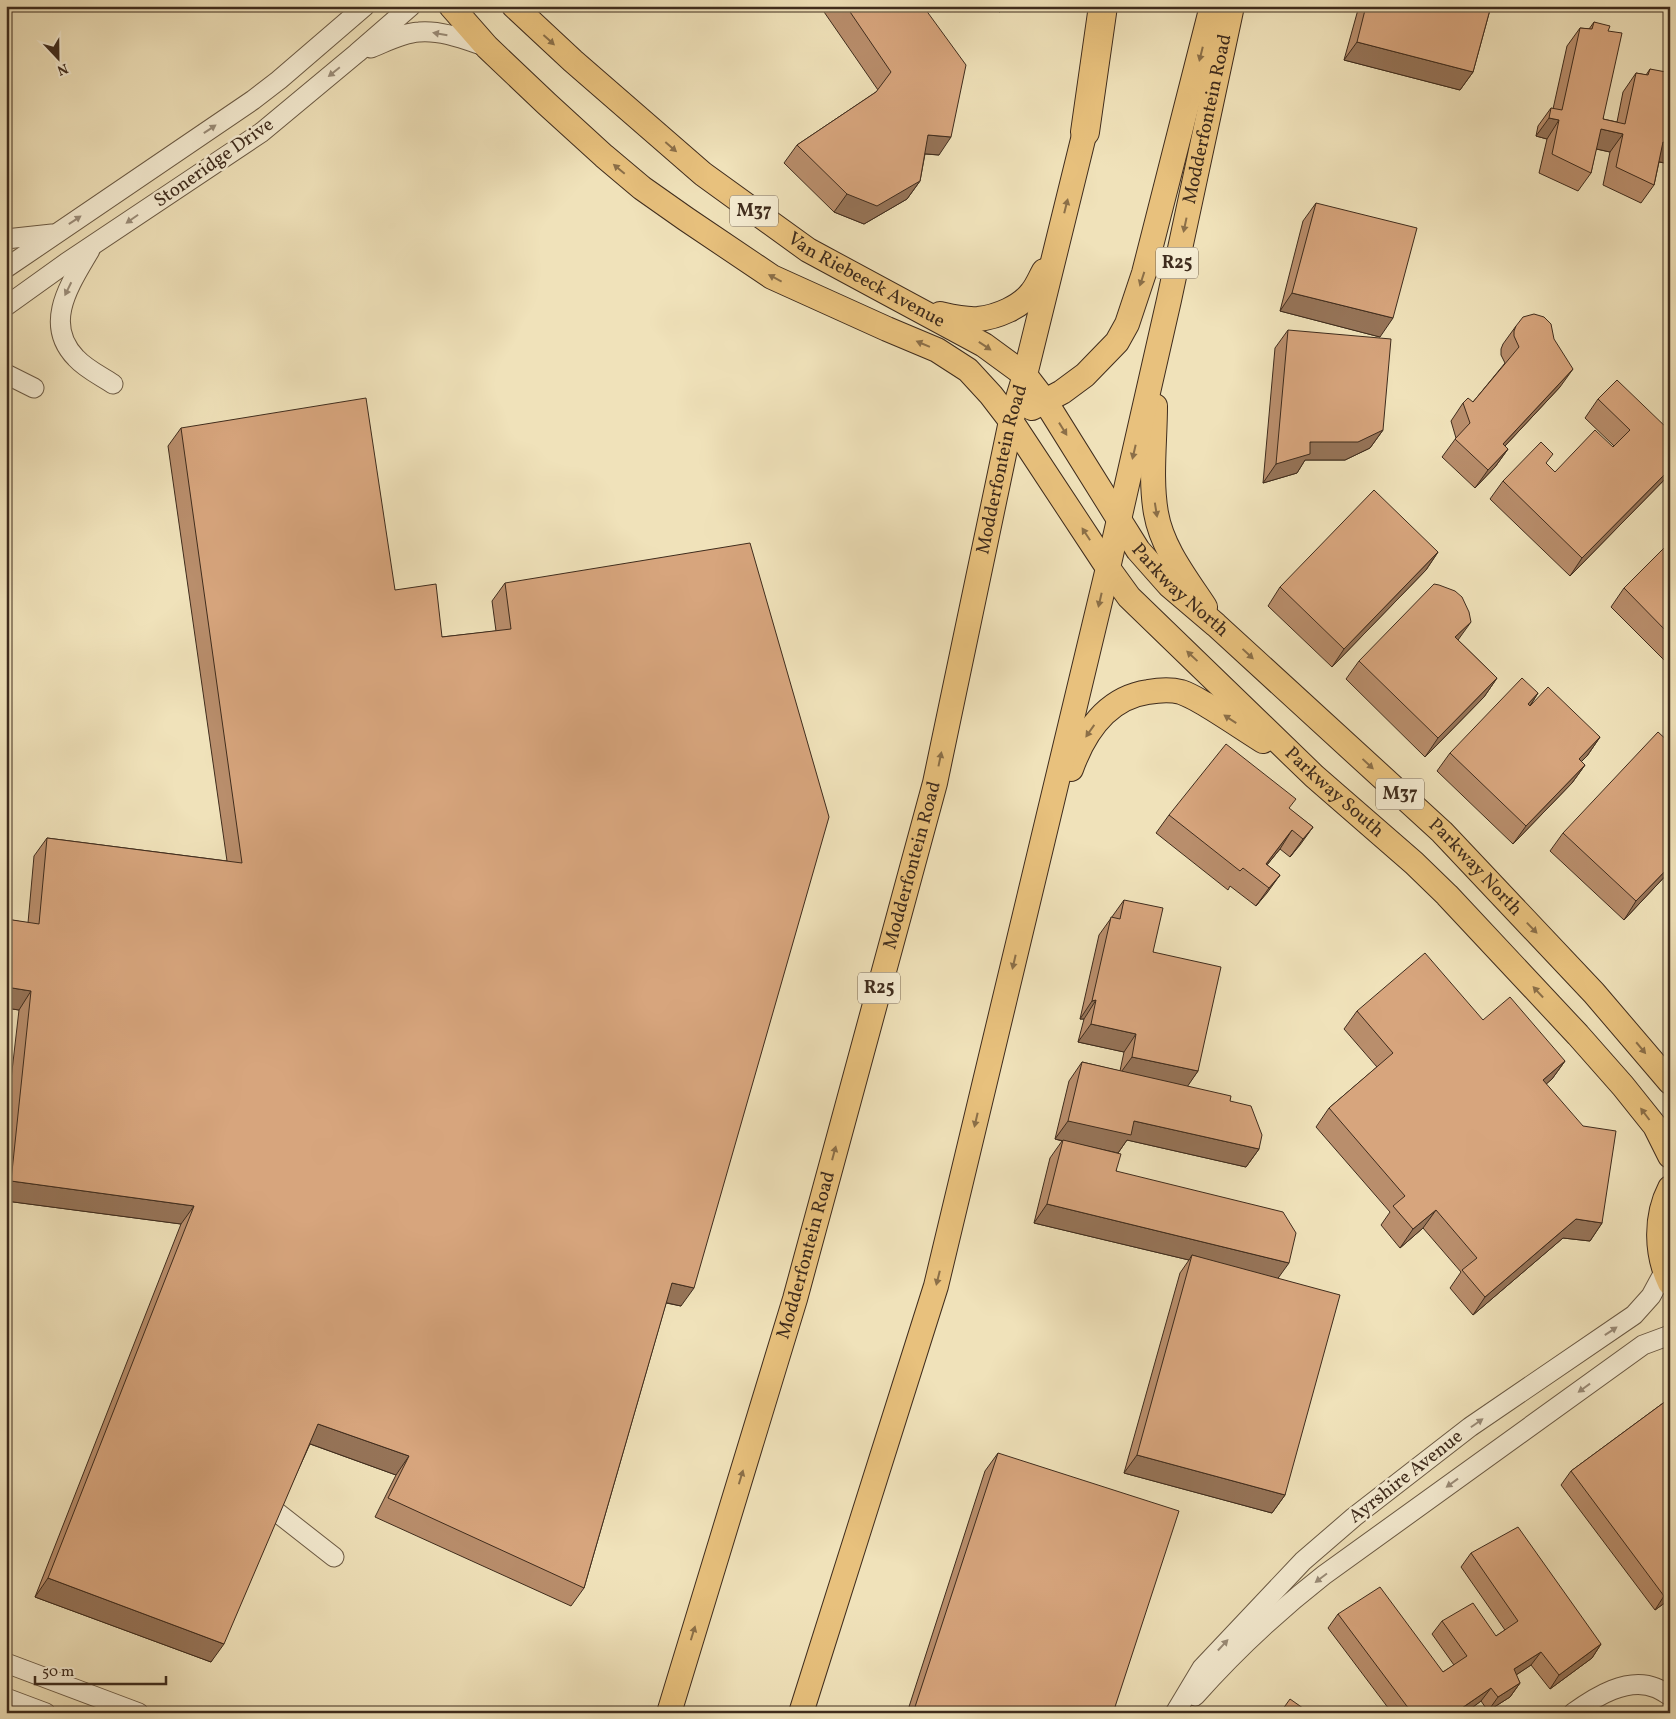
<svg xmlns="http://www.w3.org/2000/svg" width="1676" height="1719" font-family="Vollkorn,serif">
<rect width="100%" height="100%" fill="#f0e2ba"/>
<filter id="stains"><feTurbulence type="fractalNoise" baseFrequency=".004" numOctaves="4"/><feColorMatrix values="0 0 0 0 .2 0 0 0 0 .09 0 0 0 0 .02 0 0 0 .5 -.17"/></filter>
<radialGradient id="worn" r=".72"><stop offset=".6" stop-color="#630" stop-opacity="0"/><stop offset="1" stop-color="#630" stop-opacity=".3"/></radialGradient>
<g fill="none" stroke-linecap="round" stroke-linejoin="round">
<g stroke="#6b5a44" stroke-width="21">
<g id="minor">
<path d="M371 48C386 42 402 33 419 32 442 30 466 40 487 47"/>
<path d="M6 239 52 234"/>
<path d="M90 250C71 283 42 323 76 358 86 369 101 376 113 384"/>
<path d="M6 268 253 100 279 80 365 6"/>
<path d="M6 306 66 263 262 132 357 53 411 6"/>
<path d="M6 374 34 388"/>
<path d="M260 1499 334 1557"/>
<path d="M6 1663 139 1713"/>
<path d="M1195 1696C1234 1652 1278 1611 1324 1575L1643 1345 1670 1335"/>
<path d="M6 1698 46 1713"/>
<path d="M1175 1713 1202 1668 1303 1561 1354 1517 1470 1427 1634 1315 1651 1296 1664 1272"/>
<path d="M1573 1713C1595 1697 1628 1676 1656 1688 1661 1690 1665 1693 1670 1696"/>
</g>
</g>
<g stroke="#3f2c1d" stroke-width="26">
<g id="major">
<path id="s1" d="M451 6 487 47 547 104 604 156 642 188 686 219 772 277 887 329 937 350 968 370 991 395 1011 421 1108 568 1129 597 1314 776 1414 863 1447 895 1578 1035 1623 1086 1655 1126 1670 1156"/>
<path id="s2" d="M514 6 573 61 703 174 808 250 984 345 1025 375 1045 401 1138 550 1169 585 1216 625 1442 832 1594 993 1670 1082"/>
<path d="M940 314C953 317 965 320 978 319 997 317 1021 307 1032 292 1037 286 1040 278 1044 271"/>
<path d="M1155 406C1155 440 1150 479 1156 513 1162 548 1186 578 1205 607"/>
<path d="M1032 408 1062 392 1085 375 1117 342 1127 324 1144 273 1212 6"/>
<path d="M1071 769C1084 733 1107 698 1148 692 1159 690 1170 689 1181 692 1190 695 1198 700 1205 704 1225 716 1244 729 1263 741"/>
<path d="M1670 1188C1655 1217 1656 1254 1670 1283"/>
<path id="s3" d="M669 1713 795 1299 935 783 1011 421 1025 375 1089 115"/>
<path id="s4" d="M801 1713 936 1286 1108 568 1169 300 1232 6"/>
</g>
</g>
<g stroke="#3f2c1d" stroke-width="30">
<path id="highway" d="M1085 132 1103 6"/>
</g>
<use href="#minor" stroke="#f5ecd2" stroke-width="19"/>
<use href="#major" stroke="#e8c17d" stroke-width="24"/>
<use href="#highway" stroke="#e8c17d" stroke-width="28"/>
</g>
<g fill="#b98e6c" stroke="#3f2c1d">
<path d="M824 6H923L939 155 925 154 920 181 907 199 864 224 834 212 784 163 797 145 876 92 878 90 822 9Z"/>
<path d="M995 6H1009L999 12Z"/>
<path d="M1359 6H1491L1473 72 1460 90 1344 60Z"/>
<path d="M1594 22 1608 31 1603 119 1617 122 1623 92 1636 73 1646 75 1650 69 1665 77V132L1670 133V164L1659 162 1654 185 1641 203 1603 185 1610 152 1596 149 1591 173 1578 191 1539 173 1547 139 1536 136 1538 126 1551 108 1553 109 1567 46 1580 28 1589 29Z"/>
<path d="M1670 187V204L1666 203Z"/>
<path d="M1316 203 1380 337 1280 311 1303 221Z"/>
<path d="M1516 326 1560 387 1505 446 1508 449 1495 467 1475 488 1442 457 1456 438 1451 421 1463 403 1473 402 1505 363 1501 355V349L1503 344Z"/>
<path d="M1288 330 1383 430 1370 448 1345 460H1305L1297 473 1263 483 1275 348Z"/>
<path d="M1617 380 1670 474 1570 576 1490 499 1503 481 1547 464 1555 472 1613 447 1614 446 1585 418 1598 399Z"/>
<path d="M181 428 395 590 442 637 496 631 492 601 505 583 681 1306 666 1303 584 1588 571 1606 375 1517 396 1475 310 1444 211 1662 35 1597 181 1224 6 1201V1123L19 1010 6 1008V919L28 923 34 856 47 838 227 861 168 446Z"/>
<path d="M1670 542V659L1666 662 1611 607 1624 588Z"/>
<path d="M1438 552 1426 570 1332 667 1268 606 1280 587Z"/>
<path d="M1458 640 1497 678 1484 697 1425 757 1346 679 1359 661Z"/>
<path d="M1538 693 1530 706 1600 737 1587 756 1581 761 1585 765 1572 783 1513 844 1437 771 1450 753Z"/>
<path d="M1670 743V871L1624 920 1550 851 1563 833Z"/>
<path d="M1289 809 1313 827 1290 857 1280 849 1267 865 1280 875 1256 906 1230 886 1228 890 1156 833 1169 815Z"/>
<path d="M1124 900 1153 952 1198 1071 1187 1086 1230 1101 1259 1149 1246 1167 1127 1140 1118 1153 1116 1171 1278 1278 1285 1495 1272 1513 1124 1473 1180 1273 1189 1260 1034 1223 1050 1158 1062 1141 1055 1139 1069 1081 1082 1062 1120 1071 1124 1052 1078 1042 1084 1019H1080L1099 935Z"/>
<path d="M1357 1011 1483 1020 1565 1061 1552 1079 1546 1084 1602 1223 1590 1241 1563 1238 1473 1315 1450 1288 1461 1272 1423 1228 1400 1248 1381 1225 1390 1212 1316 1127 1329 1108 1377 1067 1344 1029Z"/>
<path d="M1670 1398V1599L1655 1610 1561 1485 1571 1471Z"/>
<path d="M998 1453 1113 1713H907L985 1471Z"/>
<path d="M1471 1553 1601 1644 1592 1658 1550 1689 1531 1665 1516 1675 1520 1683 1510 1697 1488 1711 1481 1701 1465 1713H1392L1328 1628 1338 1614 1443 1672 1454 1665 1432 1634 1442 1621 1496 1636 1505 1630 1461 1567Z"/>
</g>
<g fill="#967458" stroke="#3f2c1d">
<path d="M1003 6H1009L999 12Z"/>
<path d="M1357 42 1473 72 1460 90 1344 60Z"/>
<path d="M1549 118 1559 120 1547 139 1536 136Z"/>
<path d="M1601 129 1623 134 1610 152 1588 147Z"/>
<path d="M928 135 951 137 939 155 916 153Z"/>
<path d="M1663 142 1670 144V164L1650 160Z"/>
<path d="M920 181 907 199 864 224 834 212 847 194Z"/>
<path d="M1292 293 1393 318 1380 337 1280 311Z"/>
<path d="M1573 369 1560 387 1490 462 1503 444Z"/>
<path d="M1383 430 1370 448 1345 460H1305L1297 473 1263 483 1276 464 1310 442Z"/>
<path d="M1508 449 1495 467 1475 488 1488 470Z"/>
<path d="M1670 469V474L1570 576 1582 558Z"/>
<path d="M1438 552 1426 570 1332 667 1344 649Z"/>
<path d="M1471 622 1458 640 1455 637Z"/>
<path d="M1497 678 1484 697 1425 757 1438 738Z"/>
<path d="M1538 693 1526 712 1528 704Z"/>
<path d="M1600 737 1587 756 1566 777 1579 759Z"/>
<path d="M1585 765 1572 783 1513 844 1526 826Z"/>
<path d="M1313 827 1300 845 1290 857 1303 839Z"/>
<path d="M1292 830 1280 849 1256 878 1266 864Z"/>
<path d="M1670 866V871L1624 920 1636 901Z"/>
<path d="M1280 875 1267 893 1256 906 1269 888Z"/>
<path d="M6 987 31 991 19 1010 6 1008Z"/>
<path d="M1096 1000 1084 1019H1080L1092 1001Z"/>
<path d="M1091 1024 1136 1034 1124 1052 1078 1042Z"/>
<path d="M1132 1057 1198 1071 1185 1090 1119 1075Z"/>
<path d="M1565 1061 1552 1079 1530 1098 1543 1080Z"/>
<path d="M1068 1121H1134L1259 1149 1246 1167 1127 1140 1118 1153 1055 1139Z"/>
<path d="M11 1181 194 1206 181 1224 6 1201V1188Z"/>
<path d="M1047 1204 1289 1263 1276 1281 1192 1255 1189 1260 1034 1223Z"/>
<path d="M1436 1210 1423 1228 1400 1248 1413 1229Z"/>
<path d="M1576 1219 1602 1223 1590 1241 1563 1238 1473 1315 1485 1297Z"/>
<path d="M672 1283 694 1288 681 1306 659 1301Z"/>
<path d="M318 1424 409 1456 396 1475 305 1442Z"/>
<path d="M1137 1455 1285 1495 1272 1513 1124 1473Z"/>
<path d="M48 1578 224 1644 211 1662 35 1597Z"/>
<path d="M1670 1592V1599L1655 1610 1664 1596Z"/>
<path d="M1601 1644 1592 1658 1550 1689 1559 1675Z"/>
<path d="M1541 1652 1531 1665 1504 1683 1514 1669Z"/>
<path d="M1520 1683 1510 1697 1488 1711 1498 1697Z"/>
<path d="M1491 1688 1481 1701 1465 1713H1455Z"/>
</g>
<g fill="#d7a57d" stroke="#3f2c1d">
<path d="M846 6H923L966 65 951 137 928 135 920 181 877 206 847 194 797 145 876 92 891 72Z"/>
<path d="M1366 6H1491L1473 72 1357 42Z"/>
<path d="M1594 22 1610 26 1608 31 1622 33 1603 119 1625 124 1636 73 1648 75 1650 69 1666 72 1665 77 1670 78V110L1665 132 1670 133V144L1663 142 1654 185 1616 167 1623 134 1601 129 1591 173 1552 154 1559 120 1549 118 1551 108 1562 110 1580 28 1592 29Z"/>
<path d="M1316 203 1417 228 1393 318 1292 293Z"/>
<path d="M1534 314 1544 317 1551 324 1554 339 1573 369 1503 444 1508 449 1488 470 1455 439 1470 423 1463 403 1468 398 1473 402 1519 347 1514 336V331L1516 326 1523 317Z"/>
<path d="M1288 330 1391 339 1383 430 1358 442H1310V454L1276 464Z"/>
<path d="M1617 380 1670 431V469L1582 558 1503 481 1541 442 1553 454 1546 463 1555 472 1595 430 1613 447 1630 430 1598 399Z"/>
<path d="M366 398 395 590 436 584 442 637 511 629 505 583 750 543 829 817 694 1288 672 1283 584 1588 388 1498 409 1456 318 1424 224 1644 48 1578 194 1206 11 1181 31 991 6 987V919L39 924 47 838 242 863 181 428Z"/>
<path d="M1374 490 1438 552 1344 649 1280 587Z"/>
<path d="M1670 542V635L1624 588Z"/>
<path d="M1434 584 1439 585 1455 591 1462 597 1469 612 1471 622 1455 637 1497 678 1438 738 1359 661Z"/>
<path d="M1522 678 1538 693 1528 704 1530 706 1548 687 1600 737 1579 759 1585 765 1526 826 1450 753Z"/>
<path d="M1658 732 1670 743V866L1636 901 1563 833Z"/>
<path d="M1226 744 1296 799 1289 808 1313 827 1303 839 1292 830 1266 864 1280 875 1269 888 1243 868 1240 871 1169 815Z"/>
<path d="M1124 900 1163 908 1153 952 1221 967 1198 1071 1132 1057 1136 1034 1091 1024 1096 1000 1092 1001 1111 917 1120 919Z"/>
<path d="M1425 953 1483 1020 1510 997 1565 1061 1543 1080 1583 1126 1616 1131 1602 1223 1576 1219 1485 1297 1462 1270 1477 1258 1436 1210 1413 1229 1393 1206 1405 1196 1329 1108 1393 1053 1357 1011Z"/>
<path d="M1082 1062 1231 1096 1230 1101 1251 1106 1262 1135 1259 1149 1134 1121 1131 1135 1068 1121Z"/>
<path d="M1063 1140 1121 1154 1116 1171 1283 1212 1296 1233 1289 1263 1047 1204Z"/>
<path d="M1192 1255 1340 1295 1285 1495 1137 1455Z"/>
<path d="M1670 1398V1592L1664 1596 1571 1471Z"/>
<path d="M998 1453 1179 1511 1113 1713H913Z"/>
<path d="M1518 1527 1601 1644 1559 1675 1541 1652 1514 1669 1520 1683 1498 1697 1491 1688 1456 1712V1713H1412L1338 1614 1380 1587 1443 1672 1467 1656 1442 1621 1473 1603 1496 1636 1518 1621 1471 1553Z"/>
<path d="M1290 1699 1310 1713H1280Z"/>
</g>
<defs><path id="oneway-solid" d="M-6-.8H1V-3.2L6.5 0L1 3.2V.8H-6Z" transform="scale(1.25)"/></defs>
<g fill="#9a8c78">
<use href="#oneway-solid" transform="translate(440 34) rotate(-170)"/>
<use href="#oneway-solid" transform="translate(334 72) rotate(141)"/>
<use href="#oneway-solid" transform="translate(210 129) rotate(-34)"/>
<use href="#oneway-solid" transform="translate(132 219) rotate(145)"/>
<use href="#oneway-solid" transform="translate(75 220) rotate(-34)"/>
<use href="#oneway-solid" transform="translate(68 289) rotate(116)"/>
<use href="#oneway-solid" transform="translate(1611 1331) rotate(-34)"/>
<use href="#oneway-solid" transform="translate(1584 1388) rotate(144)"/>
<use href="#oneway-solid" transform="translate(1477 1423) rotate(-35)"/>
<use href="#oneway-solid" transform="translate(1452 1483) rotate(144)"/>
<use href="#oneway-solid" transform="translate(1321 1578) rotate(143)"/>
<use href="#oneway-solid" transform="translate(1223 1645) rotate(-47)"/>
</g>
<g fill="#8b6f48">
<use href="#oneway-solid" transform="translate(549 40) rotate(42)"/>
<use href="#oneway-solid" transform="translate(1201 54) rotate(104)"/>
<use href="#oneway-solid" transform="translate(671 147) rotate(41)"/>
<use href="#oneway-solid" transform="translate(619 169) rotate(-140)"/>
<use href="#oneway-solid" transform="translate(1066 206) rotate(-76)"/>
<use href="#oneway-solid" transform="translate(1185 225) rotate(102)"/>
<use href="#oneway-solid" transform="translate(775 278) rotate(-152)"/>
<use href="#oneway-solid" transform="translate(1142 279) rotate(108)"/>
<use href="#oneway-solid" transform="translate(923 344) rotate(-157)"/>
<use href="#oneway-solid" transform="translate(985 346) rotate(34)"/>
<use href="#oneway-solid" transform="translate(1063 429) rotate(58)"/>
<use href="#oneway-solid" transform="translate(1134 452) rotate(103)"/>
<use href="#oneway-solid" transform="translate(1156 510) rotate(81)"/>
<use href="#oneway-solid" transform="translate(1086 534) rotate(-123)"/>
<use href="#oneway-solid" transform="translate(1100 600) rotate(103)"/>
<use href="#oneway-solid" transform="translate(1248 654) rotate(43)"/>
<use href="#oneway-solid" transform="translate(1192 656) rotate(-137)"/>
<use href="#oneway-solid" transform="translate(1230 719) rotate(-147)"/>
<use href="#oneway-solid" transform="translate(1090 731) rotate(125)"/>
<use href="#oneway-solid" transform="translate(940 759) rotate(-78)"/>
<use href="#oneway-solid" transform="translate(1368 764) rotate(43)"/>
<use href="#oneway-solid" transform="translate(1532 928) rotate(46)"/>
<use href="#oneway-solid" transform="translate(1014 962) rotate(103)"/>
<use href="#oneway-solid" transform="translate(1538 992) rotate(-133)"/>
<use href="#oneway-solid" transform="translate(1641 1048) rotate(50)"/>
<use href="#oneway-solid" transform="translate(1645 1114) rotate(-127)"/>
<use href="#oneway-solid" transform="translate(976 1120) rotate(103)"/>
<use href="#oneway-solid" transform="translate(834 1153) rotate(-75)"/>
<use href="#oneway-solid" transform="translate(938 1278) rotate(104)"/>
<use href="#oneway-solid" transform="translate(741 1477) rotate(-73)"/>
<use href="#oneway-solid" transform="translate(693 1633) rotate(-73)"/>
</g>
<g text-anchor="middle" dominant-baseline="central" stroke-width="5" stroke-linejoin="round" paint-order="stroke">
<g fill="#f5ecd2" stroke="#766653" stroke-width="1">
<rect x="730" y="195.5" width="48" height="31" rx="4"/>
<rect x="1156" y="247.5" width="42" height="31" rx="4"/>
<rect x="1376" y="778.5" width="48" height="31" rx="4"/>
<rect x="858" y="972.5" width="42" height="31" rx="4"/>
</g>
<g font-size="18" font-weight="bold" fill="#3f2c1d">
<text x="754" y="211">M37</text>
<text x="1177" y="263">R25</text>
<text x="1400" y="794">M37</text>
<text x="879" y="988">R25</text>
</g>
<g font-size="19" fill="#3f2c1d" stroke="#f5ecd2">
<text stroke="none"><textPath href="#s4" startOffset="1646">Modderfontein Road</textPath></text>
<text transform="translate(214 163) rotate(-35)">Stoneridge Drive</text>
<text stroke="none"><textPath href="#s2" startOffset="448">Van Riebeeck Avenue</textPath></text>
<text stroke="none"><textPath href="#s3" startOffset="1288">Modderfontein Road</textPath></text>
<text stroke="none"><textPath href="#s2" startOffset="900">Parkway North</textPath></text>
<text stroke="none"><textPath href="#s1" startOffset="1201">Parkway South</textPath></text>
<text stroke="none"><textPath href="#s3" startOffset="882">Modderfontein Road</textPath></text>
<text stroke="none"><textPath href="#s2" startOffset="1305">Parkway North</textPath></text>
<text stroke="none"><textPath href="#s3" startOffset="478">Modderfontein Road</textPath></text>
<text transform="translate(1406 1477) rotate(-38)">Ayrshire Avenue</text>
</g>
</g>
<rect width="1676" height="1719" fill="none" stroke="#f0e2ba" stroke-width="25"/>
<rect x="8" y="8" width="1661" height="1704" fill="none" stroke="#3f2c1d" stroke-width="2.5"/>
<rect x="12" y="12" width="1651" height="1694" fill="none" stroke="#3f2c1d"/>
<g transform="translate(58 58) rotate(158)" stroke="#f5ecd2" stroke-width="4" paint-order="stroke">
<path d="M0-4L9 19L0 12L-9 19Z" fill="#3f2c1d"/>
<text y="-8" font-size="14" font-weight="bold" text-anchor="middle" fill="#3f2c1d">N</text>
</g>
<path d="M35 1676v8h131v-8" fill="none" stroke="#3f2c1d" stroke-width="2.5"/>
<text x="42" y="1676" font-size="15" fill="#3f2c1d" stroke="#f5ecd2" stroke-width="4" paint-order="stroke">50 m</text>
<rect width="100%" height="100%" filter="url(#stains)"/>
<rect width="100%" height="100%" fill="url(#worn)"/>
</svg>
